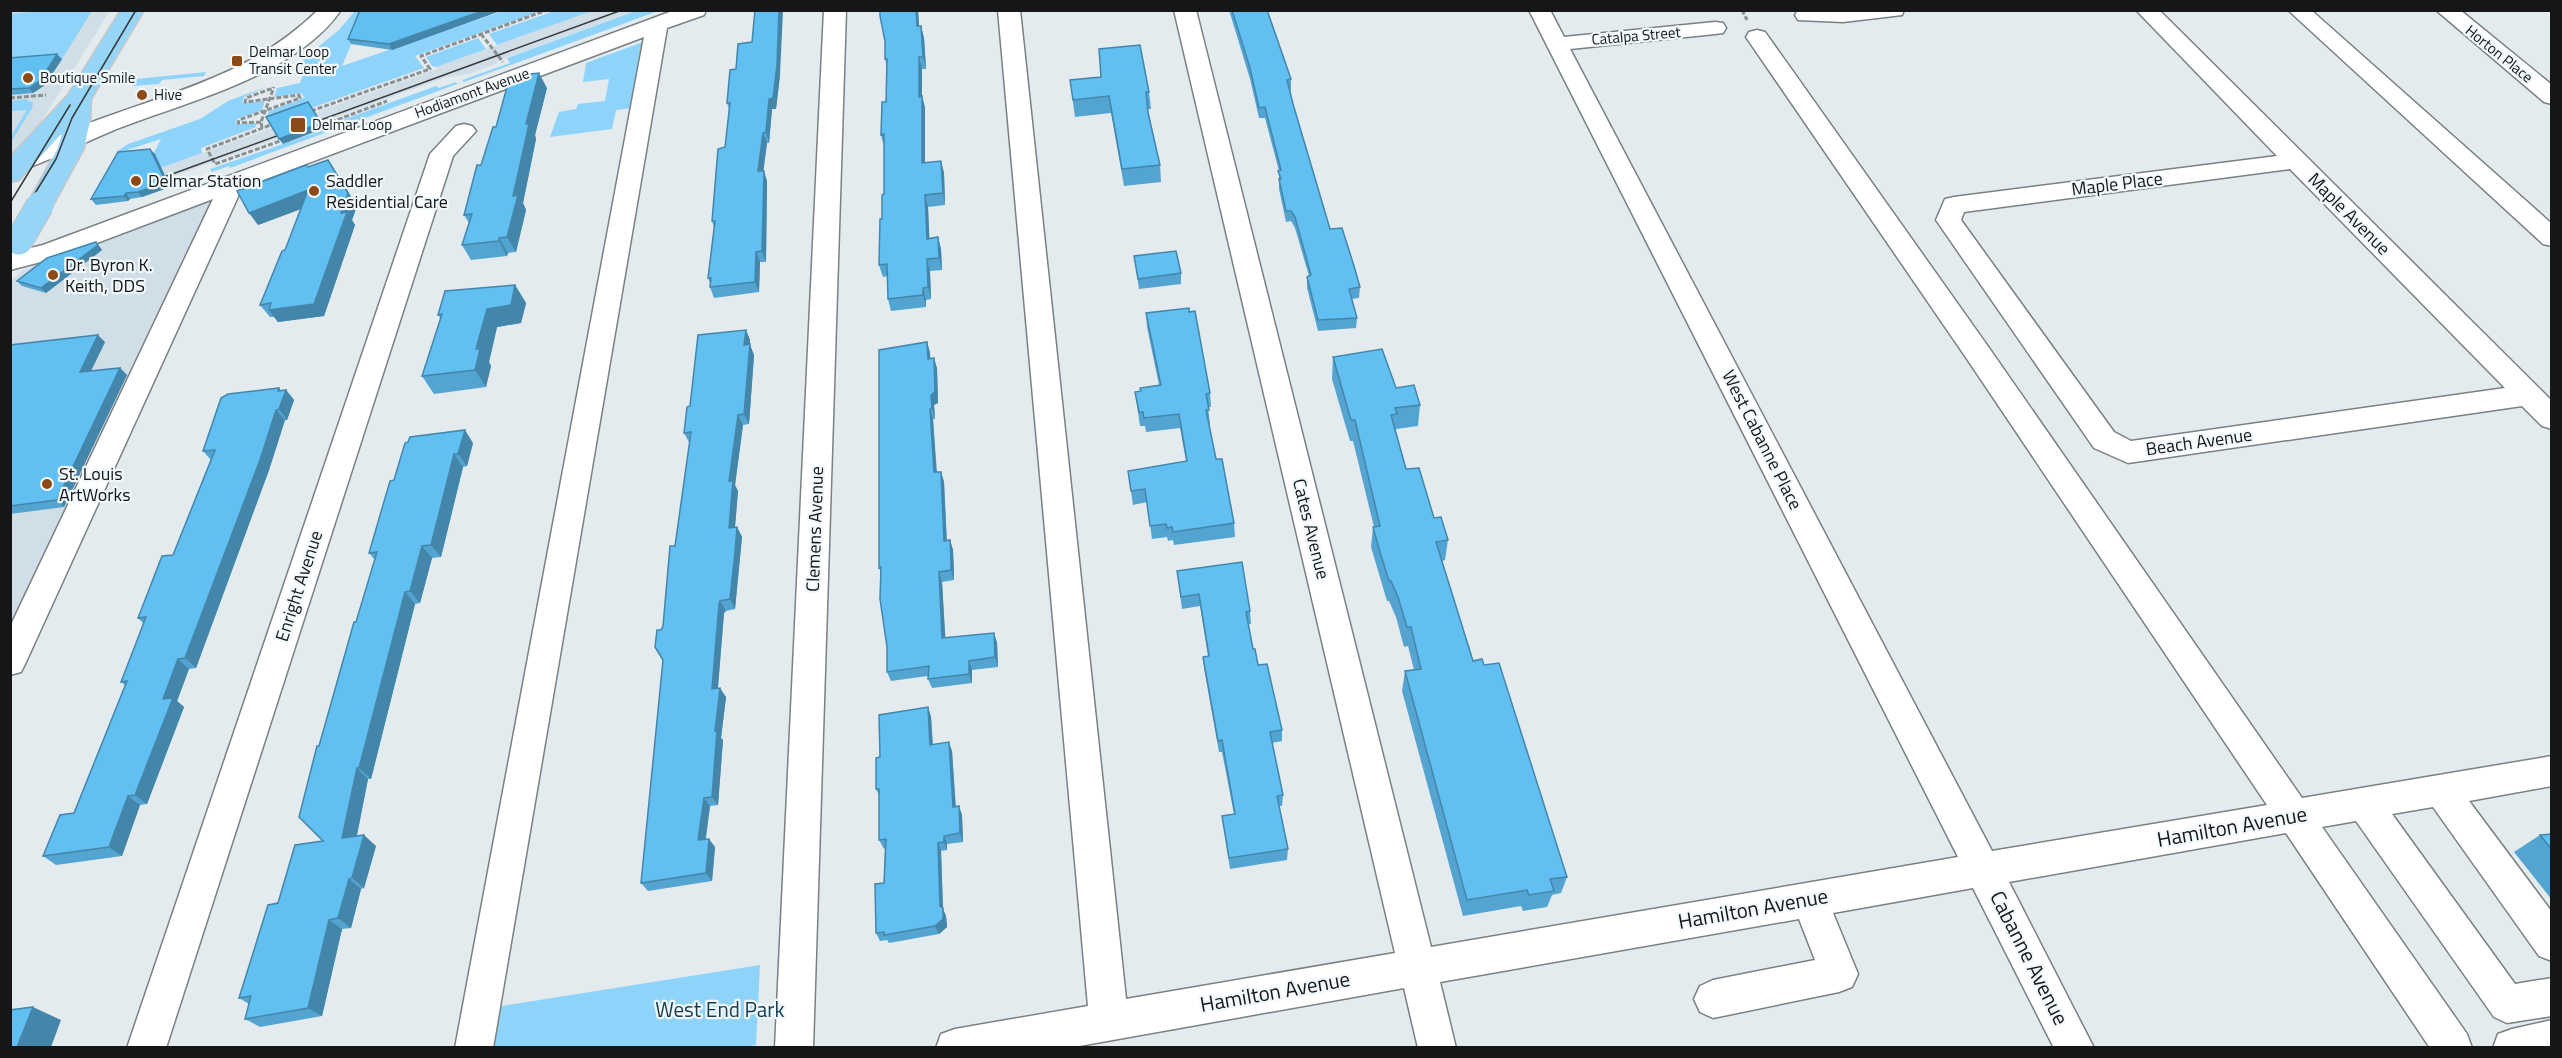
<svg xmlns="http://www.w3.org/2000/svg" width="2562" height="1058" font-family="'Titillium Web',sans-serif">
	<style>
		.built { fill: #d0dee7 }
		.green { fill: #8ed3fa }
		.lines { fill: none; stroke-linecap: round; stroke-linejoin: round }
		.minor-casing { stroke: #7a8083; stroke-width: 3 }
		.major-casing { stroke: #c7c7c7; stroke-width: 3 }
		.path { stroke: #8b9093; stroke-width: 3; stroke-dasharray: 5 2; stroke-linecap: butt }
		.minor { fill: #fff; fill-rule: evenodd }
		.major { fill: #97d5f6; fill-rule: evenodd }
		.tram { stroke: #383b3d; stroke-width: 1.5 }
		.major-bridge-casing { stroke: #c7c7c7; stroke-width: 29; stroke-linecap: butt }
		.major-bridge { stroke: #97d5f6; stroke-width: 27 }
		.wall { fill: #53a4d0 }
		.shaded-wall { fill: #4486a9 }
		.building { fill: #61bff2; stroke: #4486a9; stroke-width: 1.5 }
		.poi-dot { fill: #8c4b16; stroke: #f1f8fc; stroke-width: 2 }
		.labels { text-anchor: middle; stroke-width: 4.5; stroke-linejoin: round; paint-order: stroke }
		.far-street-label { font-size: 15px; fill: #141617; stroke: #f1f8fc }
		.far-poi-label { font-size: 15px; fill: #141617; stroke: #f1f8fc; text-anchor: start }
		.poi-label { font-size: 18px; fill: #141617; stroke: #f1f8fc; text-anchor: start }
		.street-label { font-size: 18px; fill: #141617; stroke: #f1f8fc }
		.near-street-label { font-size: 21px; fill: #141617; stroke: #f1f8fc }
		.near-park-label { font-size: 21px; fill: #123b50; stroke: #f1f8fc }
	</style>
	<rect width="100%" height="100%" fill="#e4ebef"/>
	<path class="built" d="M11,11h99l-88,141 -11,9z
		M592,11h44l-139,50 1,2 -29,11 -25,4 -278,101 -6,-11 277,-99 -1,-2z
		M218,197l-207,451v-368l12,-10z"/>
	<path class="green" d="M51,10l41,1 -30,48 -51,5v-50z
		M355,11h10l-23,55 161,-55h38l-126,45 9,12 -144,51 -14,-2 3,-6 35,-13 -2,-5 -28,4 3,-9 23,-5 5,-13 -2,-11 36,-29z
		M554,11h38l-95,34 -8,-11z
		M636,11h22l-194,71 -2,-2 48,-17 -3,-5z
		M478,38l8,11 -50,18 -4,-1 -6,-9z
		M643,42l-10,66 -17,2 -4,19 -62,8 9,-25 17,-3 2,-5 27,-3 4,-22 -26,3 3,-19z
		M206,72l-2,4 -42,4 -3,4 -27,2 4,-7z
		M456,82l1,2 -227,84 -1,-2 -17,6 -2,-3 128,-44 -1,-3 99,-36 3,2z
		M268,86l-24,11 -2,6 23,-2 -3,9 -25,9 -2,5 22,-1 -1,4 -55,21 1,5 -42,15 -13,-2 14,-27 -34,11 -11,2 12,-8 72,-25 28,-18z
		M25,99l8,4 -1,5 -21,34v-6l16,-26 -16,1v-10z
		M760,965l-4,80 -17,3h-257l7,-40z"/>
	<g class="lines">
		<g class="minor-casing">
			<path id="minor" d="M318,10h23c-46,67 -157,92 -229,121 -33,13 -66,33 -102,42v-16c31,-13 62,-28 93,-39 80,-29 153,-47 215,-108z
				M675,10h31l-2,5 -37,13 -174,1020h-38l189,-1011 -402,151 -216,474 -5,10 -11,3v-48l203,-428 -153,58 -50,13v-17l33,-8z
				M824,10h22l-33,1038h-38z
				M998,10h22l106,989 269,-46 -221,-943h22l235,937 527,-90 -429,-847h21l14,27 151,-15 8,1 3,5 -3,5 -8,1 -145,15 422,802 275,-46 -300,-446 -221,-322 3,-5 8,-2 8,2 222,313 315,453 250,-42v30l-83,15 83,111v49l-13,-5 -106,-149 -41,7 123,170 37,-6v38l-45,7 -13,-6 -138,-196 -34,6 145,207 5,14h-42l-144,-215 -277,49 85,166h-40l-81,-160 -140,25 25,61 -6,13 -13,5 -126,26 -13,-6 -6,-13 6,-13 13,-6 102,-20 -16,-41 -359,63 16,66h-38l-14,-60 -336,60h-132l5,-14 14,-5 133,-23z
				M1798,10h106l-2,5 -8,1 -51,6 -45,-2 -3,-5z
				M2136,10h23l393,391v28l-10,-3 -20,-20 -394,57 -34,-15 -158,-228 9,-21 9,-2 323,-41zM2290,169l215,219 -374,53 -17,-9 -153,-212 3,-8z
				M2288,10h23l241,214v22l-9,-2z
				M2436,10h24l92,75v19l-8,-2z
				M464,124l8,2 4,5 -23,25 -287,892h-39l303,-894 26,-28z
				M2552,1020v28h-59l5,-14 14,-5z"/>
		</g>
		<g class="major-casing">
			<path id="major" d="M121,10h23l-53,89 -1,22 -6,27 -31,57 -3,6 -10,3 -10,-3 -3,-6 31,-57 4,-15 -43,47 -9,2v-25l58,-62z"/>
		</g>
		<path class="path" d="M1742,10l5,10
			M481,34l22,28
			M10,98l36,-3
			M311,111l119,-42 -9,-13 126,-46
			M261,122l-23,1 1,-3 61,-22 -1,-3 -54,7 1,-4 27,-10
			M276,123l-69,26 8,15 68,-24
			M318,127l69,-26
			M262,128l-1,-6 13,-35"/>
		<use href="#minor" class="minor"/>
		<use href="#major" class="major"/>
		<path class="tram" d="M164,177l458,-167
			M10,203l60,-98
			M10,234l46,-75 16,-41 64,-108"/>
		<g class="major-bridge-casing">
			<path id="major-bridge" d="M19,241l21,-36"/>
		</g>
		<use href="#major-bridge" class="major-bridge"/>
	</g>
	<path class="wall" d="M32,10h19l-18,2z
		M503,10l-111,40 -41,-6 -3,-5z
		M918,10l1,16h2l3,12 2,31h-4v27l3,12v55l16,-2 3,12 1,32 -17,2 1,31 9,-1 3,12 1,21 -12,1 1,28 -5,1v7l-35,4 -3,-12 -1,-23 -4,1 -4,-12 5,-71v-47l-3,-12 5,-33 1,-34 -2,-9v-18z
		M1229,10h38l24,69v11h-1l3,14 37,125 30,58 -1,11 -8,1 6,19 -1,10 -38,3 -11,-43v-11l2,-1 -14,-48 -4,-7 -5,1 -7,-33v-18l-14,-53h-6l-9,-39z
		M752,42l28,33 -4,34h-4l-3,34h-2l-4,28 4,10 -1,81h-6l-1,30 -45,6 -4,-11v-4l-2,-5 6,-51 -2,-6 13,-74 4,-38 -2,-6 9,-34z
		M10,58l52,1 -17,26 -12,8 -23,2z
		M1070,80l79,12 2,17h-3l12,56 1,17 -37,4 -13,-73 -36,4z
		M547,88l-12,47 1,4 -13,64 3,7 -10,42 -8,1 -1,3 -36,4 -9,-15 7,-22 -5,-8 32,-88z
		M155,154l15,33 -28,10 -12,2 -2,2 -32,4 -5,-6z
		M328,160l29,46 -5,14 3,5 -31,91 -46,6 -4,-5h-4l-10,-12 25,-55 16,-41 -43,16 50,-58z
		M96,242l6,8 -56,43 -24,-7 -5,-5z
		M1134,256l47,17v11l-42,5z
		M515,285l11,18 -5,20 -24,4 -8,35 2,4 -5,21 -52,7 -12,-18 19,-57 -3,-4z
		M1146,313l64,80 1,14h-3l2,17h-1l7,35 18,64 1,14 -61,8 -1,-5 -5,1 -1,-4 -15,2 -5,-37 -14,3 -5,-34 58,-10 -6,-33 -34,4 -1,-6h-5l-5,-34 6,-1 18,-6 -12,-58z
		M746,330l4,10v5l4,10 -5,69 -6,1 -8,60 3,6 -3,36h2l5,10 -7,72 -9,2 -2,2 -6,75 8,9 -5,41 2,2 -5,65 -8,1 -4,33 9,8 -3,34 -64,10 -7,-8 22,-223 -2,-30 2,-4 27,-182 -6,-11 6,-27z
		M105,342l-14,29 29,-3 7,7 -63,132 -54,7v-169z
		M927,342l3,11v6l7,9 1,35 -4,2 1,14h-2l4,53h4l3,10 3,59 3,-1 3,10 1,21v9l-12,2 3,56 49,-5 3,10 1,24 -26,3v13l-40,5 -4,-9v-3l-37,5 -4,-9v-25l-6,-74 -2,-5z
		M1333,357l63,31 24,17 -2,21 -22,3v4l10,36 28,49 14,22 -3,20 -3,1 31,100 94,216 -6,16 -9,2 -5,12 -24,4 -2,-5 -58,10 -61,-225 3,-20 9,-1 -6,-24 -4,1 -8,-30 -7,-16h-2l-16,-54 2,-20h1l-21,-86h-3l-18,-62z
		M281,390h5l8,10 -7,20h-2l-16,50 -73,198 -7,1 -12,32 7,6 -37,97 -7,1 -18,51 -66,9 -13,-9 31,-43 51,-128 -4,-3 23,-58 -6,-6 35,-63 38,-95 -8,-9z
		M473,443l-6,23 -4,1 -22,90 -9,1 -12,45 -5,1 -44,175h-3l-11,57 19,10 -12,42 -3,1 -10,39 -9,1 -20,87 -62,11 -15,-8 4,-15 -10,-6 39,-95 45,-62 -4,-95 56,-186 -6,-7 25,-73z
		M1177,571l73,40 1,13h-3l5,25 29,81v11l-10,2 11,52 -1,11h-3l9,43 -1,11 -57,9 -8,-53 12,-2 -12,-62h-3l-15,-84 -1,-11 5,-1 -8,-50 -18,3z
		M928,707l3,10 2,28 19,6 4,56 3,-1 3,9 1,27 -16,2v6l-6,1 2,58 3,7 1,11 -8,7 -50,9 -2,-3 -7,1 -4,-8 8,-50 1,-35 -1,1 -5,-9v-45l-3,-6 4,-32z
		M2552,834v66l-38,-48 26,-17z"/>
	<path class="shaded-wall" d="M485,10h18l-111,40 -3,-6z
		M779,10h4l-3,65 -4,34h-4l-3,34 -3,-11 3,-33z
		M916,10h2l2,28 -3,-12z
		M1095,10h14l-14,2z
		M921,26l3,12 2,31 -3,-12z
		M57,54l5,5 -17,26 -12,8 -4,-5z
		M919,57l3,12v40l-3,-12z
		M539,73l8,15 -12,47 1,4 -13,64 3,7 -10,42 -9,-15 6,-41 13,-72z
		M922,96l3,12v67l-3,-12z
		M308,102l17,26 -42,16 -4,-5z
		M763,133l4,10 -5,39 -4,-11z
		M150,149l5,5 15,33 -28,10 -4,-5z
		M328,160l29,46 -5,14 3,5 -31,91 -46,6 -9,-12 72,-97z
		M941,161l3,12 1,32 -2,-12z
		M764,171l3,10 -1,81 -4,-11z
		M308,190l9,13 -59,22 -9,-12z
		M126,193l4,6 -2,2 -4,-5z
		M925,195l3,12 2,44 -3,-12z
		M938,237l3,12 1,21 -3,-12z
		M499,238l9,15 -1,3 -8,-15z
		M96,242l6,8 -56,43 -5,-5z
		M756,252l4,10 -1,30 -4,-10z
		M927,259l3,12 1,28 -3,-12z
		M515,285l11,18 -5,20 -24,4 -8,35 2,4 -5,21 -11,-17 1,-21 11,-40z
		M923,288l3,12v7l-3,-12z
		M746,330l4,10v5l4,10 -5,69 -5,-10v-69z
		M98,335l7,7 -18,37 -7,-7z
		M927,342l3,11 1,16 -3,-10z
		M934,358l3,10 1,35 -4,2 1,14 -3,-11 -1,-13z
		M120,368l7,7 -63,132 -7,-7z
		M279,388l5,7 2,-5 8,10 -7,20 -8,-11 -1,-18z
		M930,409l3,10 4,63 -3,-10z
		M276,410l9,10 -16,50 -73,198 -11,-10z
		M738,415l5,10 -8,60 3,6 -4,47 -5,-10v-47z
		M465,430l8,13 -6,23 -9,-12z
		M454,454l9,13 -22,90 -10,-12z
		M941,472l3,10 3,69 -3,-10z
		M737,527l5,10 -7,72 -5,-10z
		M950,540l3,10 1,30 -3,-10z
		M422,546l10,12 -12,45 -10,-12z
		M939,572l3,10 4,66 -4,-10z
		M405,592l10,12 -44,175 -12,-11z
		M720,601l6,10 -2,2 -7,85 -5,-9 7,-85z
		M994,633l3,10 1,24 -3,-10z
		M178,659l11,10 -12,32 7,6 -37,97 -12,-9 28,-96z
		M969,661l3,9v13l-3,-9z
		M720,688l6,9 -5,41 2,2 -5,65 -6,-8 3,-66z
		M928,707l3,10 2,37 -3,-9z
		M949,742l3,9 4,65 -3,-9z
		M357,768l11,11 -14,70 -12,-11z
		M128,796l12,9 -18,51 -13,-9z
		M704,798l6,8 -6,42 -6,-8z
		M959,806l3,9 1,27 -3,-9z
		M364,835l12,11 -12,42 -12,-10z
		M944,836l3,8v6l-3,-8z
		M709,839l6,8 -3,34 -6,-8z
		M938,843l3,8 2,58 3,7 1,11 -8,7 -4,-8 5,-20z
		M349,879l12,10 -10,39 -13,-10z
		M329,920l13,9 -20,87 -14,-8z
		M33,1007l28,13 -10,27h-34z"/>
	<path class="building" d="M360,10h125l-96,34 -41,-5z
		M755,10h24l-2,55 -4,33 -4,1 -3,33 -3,1 -5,38h6l-2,80 -6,1 -1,30 -45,5 1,-9h-3l7,-57h-3l6,-72 7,-2 5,-44h-3l3,-33 6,-1 2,-25 14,-2z
		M880,10h36l1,16h4l2,31h-4v40l3,-1v67l19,-2 2,32 -18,2 2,44 11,-2 1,21 -12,1 1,28 -5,1v7l-35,4 -1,-35 -8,1 1,-46h2v-24l2,-1v-60l-3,1 1,-33h4l1,-43h-2v-18l-5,-25z
		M1232,10h35l24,69 -4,1 6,24 37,125 12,-1 12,38 6,21 -11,2 8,29 -39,2 -11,-43 4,-2 -16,-58 -4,-6h-5l-7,-32h2l-3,-8 3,-1 -16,-63 -6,1 -9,-40z
		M1140,45l9,47h-3l2,21 12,52 -38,4 -13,-73 -36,4 -3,-20 31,-3 -2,-28z
		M57,54l-16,26 -12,8 -19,1v-31z
		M539,73l-13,51h3l-16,72 5,-1 -11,42 -8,1v3l-37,4 10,-31 -8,1 13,-50h4l12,-38h3l14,-51z
		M308,102l13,21 -42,16 -13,-22z
		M150,149l16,33 -28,10 -12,1 -2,3 -33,3 27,-47z
		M328,160l20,33 -7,20 6,-1 -33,92 -45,6 2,-7 -11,2 22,-54 3,-1 23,-60 -59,23 -12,-22 69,-26 2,2z
		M96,242l2,3 -57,43 -24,-7 30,-23z
		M1176,251l5,22 -43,6 -4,-23z
		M515,285l-4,20 -24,4 -11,40h4l-5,21 -53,6 20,-62 -4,1 7,-24z
		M1189,308v4l6,-1 15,82 -4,1 3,16h-3l10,49h6l12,64 -61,9 -1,-5 -5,1 -1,-4 -16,2 -5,-37 -14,2 -3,-20 59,-10 -8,-47 -35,4 -1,-6h-4l-4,-20 6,-1 -1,-3 21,-3 -15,-72z
		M746,330l-2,15 6,-1 -6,70 -6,1 -9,66h4l-4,47 8,-1 -2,25 -5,47 -10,2 -1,3 -7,85 8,-1 -5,43h2l-5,66 -8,1 -6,42 11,-1 -3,34 -65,10 22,-223 -8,-13 2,-17h4l2,-4 7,-80h5l16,-114 -7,1 3,-26 3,-1 8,-71z
		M98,335l-18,37 40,-4 -63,132 -47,6v-161z
		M927,342l1,17 6,-1 1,34 -4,3 1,13 -2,1 4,63h7l3,69 6,-1 1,21v9l-12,2 3,66 52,-5 1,24 -26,4v13l-41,5 1,-13 -42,6v-25l-7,-48 1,-32 -2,1v-218z
		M1382,349l14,39 18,-3 6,20 -25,3 2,6 -6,1 15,54 13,-1 15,50 7,-1 7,23 -12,2 37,119 9,-2 2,6 15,-2 68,214 -17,2 4,12 -25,4 -2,-5 -60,10 -62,-229 16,-2 -10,-42h-4l-9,-30 -7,-16h-2l-9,-29 -7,-25 7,-1 -25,-106h-4l-18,-63z
		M279,388l-1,3 8,-1 -7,19 -3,1 -16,50 -75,198 -7,1 -15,40 10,-1 -38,97 -7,1 -19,51 -66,9 17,-41 14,-2 53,-132 -6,1 25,-65 -8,1 24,-62 11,-1 42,-105 -12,1 18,-53 7,-4z
		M465,430l-7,24h-4l-23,91 -9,1 -12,45 -5,1 -46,176h-2l-15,70 22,-3 -12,43 -3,1 -11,39 -9,2 -21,88 -63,11 6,-23 -12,2 29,-93 10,-2 17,-58 28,-4 -24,-24 18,-71h2l35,-124h2l21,-70 -8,1 21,-72 4,-1 11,-37 3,-1 2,-5z
		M1242,562l8,49 -4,1 7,37h2l3,16 9,-1 15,66 -12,2 13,63 -6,1 11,53 -59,9 -7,-42 13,-2 -13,-74 -4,1 -15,-84 6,-1 -10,-62 -18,3 -4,-26z
		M928,707l2,38 19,-3 4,65 6,-1 1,27 -16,3v6l-6,1 2,63 3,2v11l-8,7 -51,9v-3l-8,1 -1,-49 9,-1 2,-44 -7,1v-51h-3v-31l4,-1 -1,-42z
		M2552,834v16l-12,-15z
		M33,1007l-16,40h-7v-37z"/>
	<g class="poi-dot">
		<rect x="231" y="55" width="12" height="12" rx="3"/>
		<circle cx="28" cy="78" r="6"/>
		<circle cx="142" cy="95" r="6"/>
		<rect x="290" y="117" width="16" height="16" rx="3"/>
		<circle cx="136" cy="181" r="6"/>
		<circle cx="314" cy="191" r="6"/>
		<circle cx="53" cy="275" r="6"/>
		<circle cx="47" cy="484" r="6"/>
	</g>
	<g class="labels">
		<g class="far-street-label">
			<text transform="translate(1636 36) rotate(-5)" y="5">Catalpa Street</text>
			<text transform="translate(2499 54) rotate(39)" y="5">Horton Place</text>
			<text transform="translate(472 93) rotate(-20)" y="5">Hodiamont Avenue</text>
		</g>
		<g class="far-poi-label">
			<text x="249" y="57">Delmar Loop<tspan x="249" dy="17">Transit Center</tspan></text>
			<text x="40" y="83">Boutique Smile</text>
			<text x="154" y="100">Hive</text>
			<text x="312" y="130">Delmar Loop</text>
		</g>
		<g class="poi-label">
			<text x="148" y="187">Delmar Station</text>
			<text x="326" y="187">Saddler<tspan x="326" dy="21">Residential Care</tspan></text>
			<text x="65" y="271">Dr. Byron K.<tspan x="65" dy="21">Keith, DDS</tspan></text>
			<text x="59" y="480">St. Louis<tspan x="59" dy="21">ArtWorks</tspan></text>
		</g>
		<g class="street-label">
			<text transform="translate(2117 184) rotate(-7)" y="6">Maple Place</text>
			<text transform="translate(2349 214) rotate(45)" y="6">Maple Avenue</text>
			<text transform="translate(1762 440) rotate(63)" y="6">West Cabanne Place</text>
			<text transform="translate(2199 442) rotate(-8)" y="6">Beach Avenue</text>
			<text transform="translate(815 529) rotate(-88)" y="6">Clemens Avenue</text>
			<text transform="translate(1311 529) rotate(76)" y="6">Cates Avenue</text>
			<text transform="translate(299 586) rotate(-72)" y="6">Enright Avenue</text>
		</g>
		<g class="near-street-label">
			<text transform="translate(2232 827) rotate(-10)" y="7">Hamilton Avenue</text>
			<text transform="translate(1753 909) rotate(-10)" y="7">Hamilton Avenue</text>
			<text transform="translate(2029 958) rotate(63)" y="7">Cabanne Avenue</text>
			<text transform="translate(1275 992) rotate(-10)" y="7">Hamilton Avenue</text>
		</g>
		<g class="near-park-label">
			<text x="720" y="1017">West End Park</text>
		</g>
	</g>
	<rect width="2562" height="1058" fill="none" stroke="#141617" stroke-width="24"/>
</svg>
